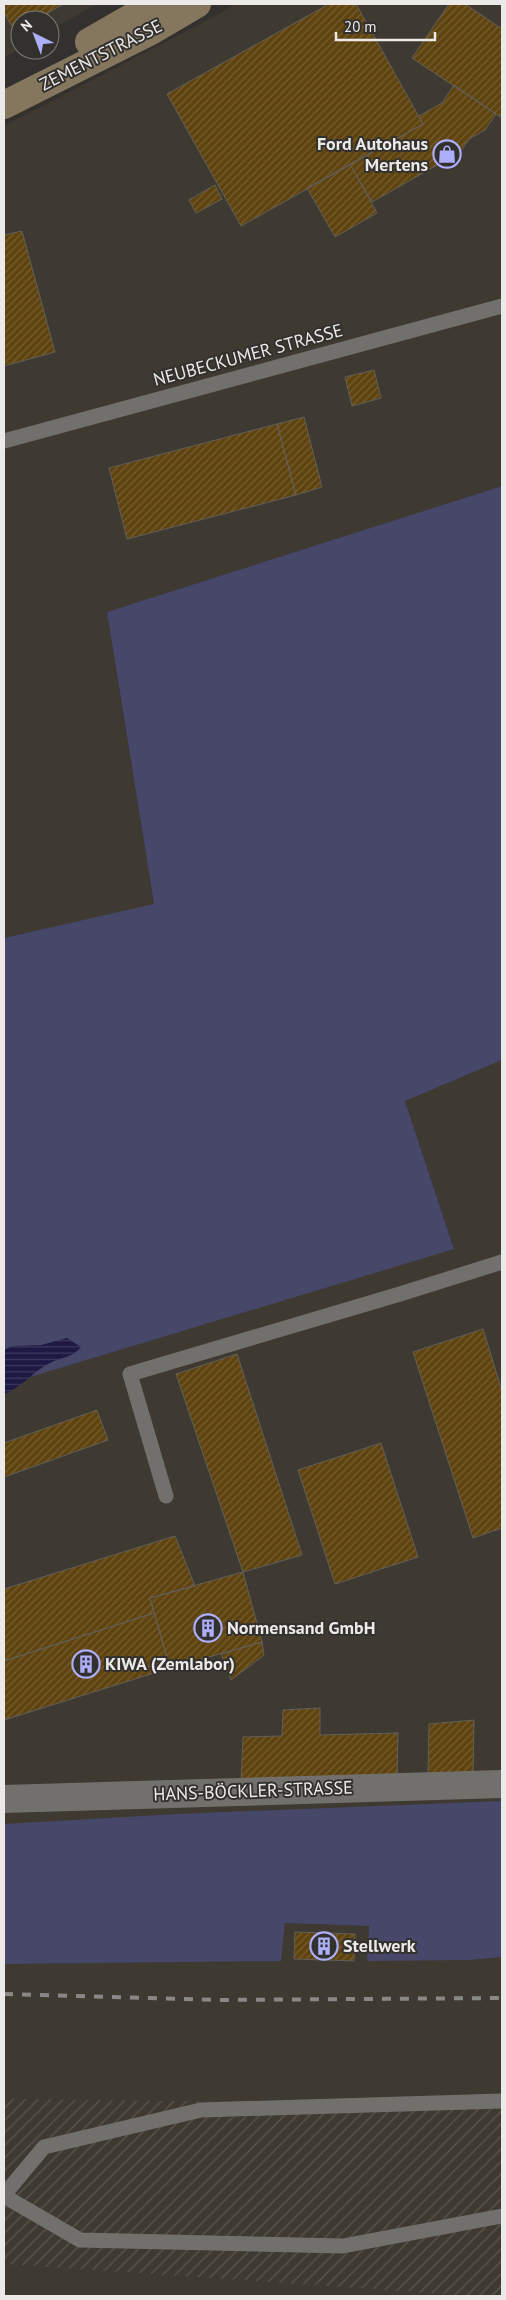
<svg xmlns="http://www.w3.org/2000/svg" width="506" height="2300" font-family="'PT Sans',sans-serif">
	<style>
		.built { fill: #3f3a31 }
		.industrial { fill: url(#industrial-furrows) }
		.green { fill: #464769 }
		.water { fill: url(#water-rules) }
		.building { fill: url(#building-hatch); stroke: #615f5b }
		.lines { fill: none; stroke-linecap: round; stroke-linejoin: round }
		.lane { stroke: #72706d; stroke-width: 15 }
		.street { stroke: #72706d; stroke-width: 28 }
		.secondary { stroke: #85775e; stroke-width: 28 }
		.rail { stroke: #8a8886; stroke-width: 4; stroke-dasharray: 9 9; stroke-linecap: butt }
		.labels { text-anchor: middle; stroke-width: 4; stroke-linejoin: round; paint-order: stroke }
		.street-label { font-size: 18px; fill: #ebeae8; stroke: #33312e }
		.poi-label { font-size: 18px; font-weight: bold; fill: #ebeae8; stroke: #33312e; text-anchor: start }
	</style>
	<defs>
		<pattern id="industrial-furrows" width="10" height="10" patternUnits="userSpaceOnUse" patternTransform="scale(1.25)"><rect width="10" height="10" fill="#3f3a31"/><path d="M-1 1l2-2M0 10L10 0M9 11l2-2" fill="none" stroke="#5b574f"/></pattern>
		<pattern id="water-rules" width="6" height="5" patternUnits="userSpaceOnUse" patternTransform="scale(1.25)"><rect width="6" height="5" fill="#1d1943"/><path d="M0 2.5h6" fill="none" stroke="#3e3b5e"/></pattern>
		<pattern id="building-hatch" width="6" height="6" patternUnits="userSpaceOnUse" patternTransform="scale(1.25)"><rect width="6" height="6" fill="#5e430f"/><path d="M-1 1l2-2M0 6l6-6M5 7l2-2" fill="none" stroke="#755e32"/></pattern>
	</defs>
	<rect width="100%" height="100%" fill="#33312e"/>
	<path class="built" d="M4,4h92l-46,27v-11h-30v28l-16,10z
		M235,4h267v482l-395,126 47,293 -150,33v-812l217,-113z
		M502,1060v750l-498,18v-443l450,-137 -49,-147z
		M285,1923l84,3 -2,34h104l31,-3v339h-498v-332l276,-3z"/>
	<path class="industrial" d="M4,2099l498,6v191h-55l-1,-2 -442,-30z"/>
	<path class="green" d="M502,486v574l-97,41 49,148 -450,136v-447l150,-34 -47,-292z
		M502,1801v156l-31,3 -104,1 2,-35 -84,-3 -4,38 -277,3v-140l173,-10z"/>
	<path class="water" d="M67,1338l14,9c-8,11 -20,10 -31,16 -17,8 -27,24 -46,31v-44l8,-4 29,-1z"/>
	<path class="building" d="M4,4h59l-26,16h-17v10l-4,3 -12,-20z
		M329,4h27l67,120 -182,102 -74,-132z
		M449,4h16l37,25v89l-90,-60z
		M454,85l42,29 -11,16 -16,9 -9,13 -88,50 -22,-38 73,-40 -4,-8 23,-13z
		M350,164l27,49 -42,24 -28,-49z
		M215,185l7,14 -26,14 -7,-13z
		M22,231l33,121 -51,14v-131z
		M374,370l7,28 -29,8 -7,-29z
		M304,417l18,70 -26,8 -19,-71z
		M277,424l19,71 -169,44 -18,-71z
		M483,1329l19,62v137l-29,10 -60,-186z
		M237,1354l65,201 -59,17 -67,-198z
		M97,1410l11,30 -104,37v-34z
		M381,1443l37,114 -83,27 -37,-114z
		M175,1536l20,50 -45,12 4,15 -150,48v-72z
		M243,1572l19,70 -92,26 -20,-70z
		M154,1613l16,55 -166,52v-59z
		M262,1642l2,13 -33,25 -10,-26z
		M320,1708v27l78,-2 -1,45 -156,5 2,-46 39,-1 1,-26z
		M474,1720l-1,53 -45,3 1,-52z
		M295,1932l60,2 -1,27 -60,-2z"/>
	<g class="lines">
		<path class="lane" d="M4,441l498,-135
			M166,1496l-36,-122 270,-80 102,-32
			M4,2195l40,-48 157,-37 301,-9
			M4,2196l76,44 263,6 159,-30"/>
		<path class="street" d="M4,1799l498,-15"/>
		<path class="secondary" d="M89,42l66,-38
			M4,105l147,-74 46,-27"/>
		<path class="rail" d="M4,1994l214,6 284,-2"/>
	</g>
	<defs>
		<g id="shop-ring" transform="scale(1.4375)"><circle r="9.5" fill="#33312e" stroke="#adaffb" stroke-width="1.5"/><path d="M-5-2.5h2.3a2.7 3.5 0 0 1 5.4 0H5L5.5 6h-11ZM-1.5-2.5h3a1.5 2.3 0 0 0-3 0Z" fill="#adaffb"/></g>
		<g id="building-ring" transform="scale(1.4375)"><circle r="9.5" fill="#33312e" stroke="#adaffb" stroke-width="1.5"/><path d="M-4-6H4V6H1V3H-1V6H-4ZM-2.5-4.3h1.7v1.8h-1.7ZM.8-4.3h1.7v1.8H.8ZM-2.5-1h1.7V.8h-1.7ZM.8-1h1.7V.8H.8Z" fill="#adaffb"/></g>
	</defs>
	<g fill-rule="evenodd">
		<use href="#shop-ring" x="447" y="154"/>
		<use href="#building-ring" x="208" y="1628"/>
		<use href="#building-ring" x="86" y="1664"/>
		<use href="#building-ring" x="324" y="1946"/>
	</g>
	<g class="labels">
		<g class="street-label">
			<text transform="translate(101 55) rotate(-27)" y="6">ZEMENTSTRASSE</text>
			<text transform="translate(248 355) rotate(-15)" y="6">NEUBECKUMER STRASSE</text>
			<text transform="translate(253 1791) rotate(-2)" y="6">HANS-BÖCKLER-STRASSE</text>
		</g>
		<g class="poi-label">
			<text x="428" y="150" text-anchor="end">Ford Autohaus<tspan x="428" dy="21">Mertens</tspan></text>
			<text x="227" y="1634">Normensand GmbH</text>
			<text x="105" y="1670">KIWA (Zemlabor)</text>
			<text x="343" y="1952">Stellwerk</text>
		</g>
	</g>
	<rect width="506" height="2300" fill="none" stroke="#ebeae8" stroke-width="10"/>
	<g transform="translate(35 35) rotate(318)"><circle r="24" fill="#33312e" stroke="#7d7b78"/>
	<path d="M0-4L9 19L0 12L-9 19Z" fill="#adaffb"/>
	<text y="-8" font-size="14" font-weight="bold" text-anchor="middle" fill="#ebeae8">N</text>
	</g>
	<path d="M336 32v8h99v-8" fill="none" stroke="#ebeae8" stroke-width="2.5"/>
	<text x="344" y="32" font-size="15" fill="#ebeae8" stroke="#33312e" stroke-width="4" paint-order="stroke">20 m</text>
</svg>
